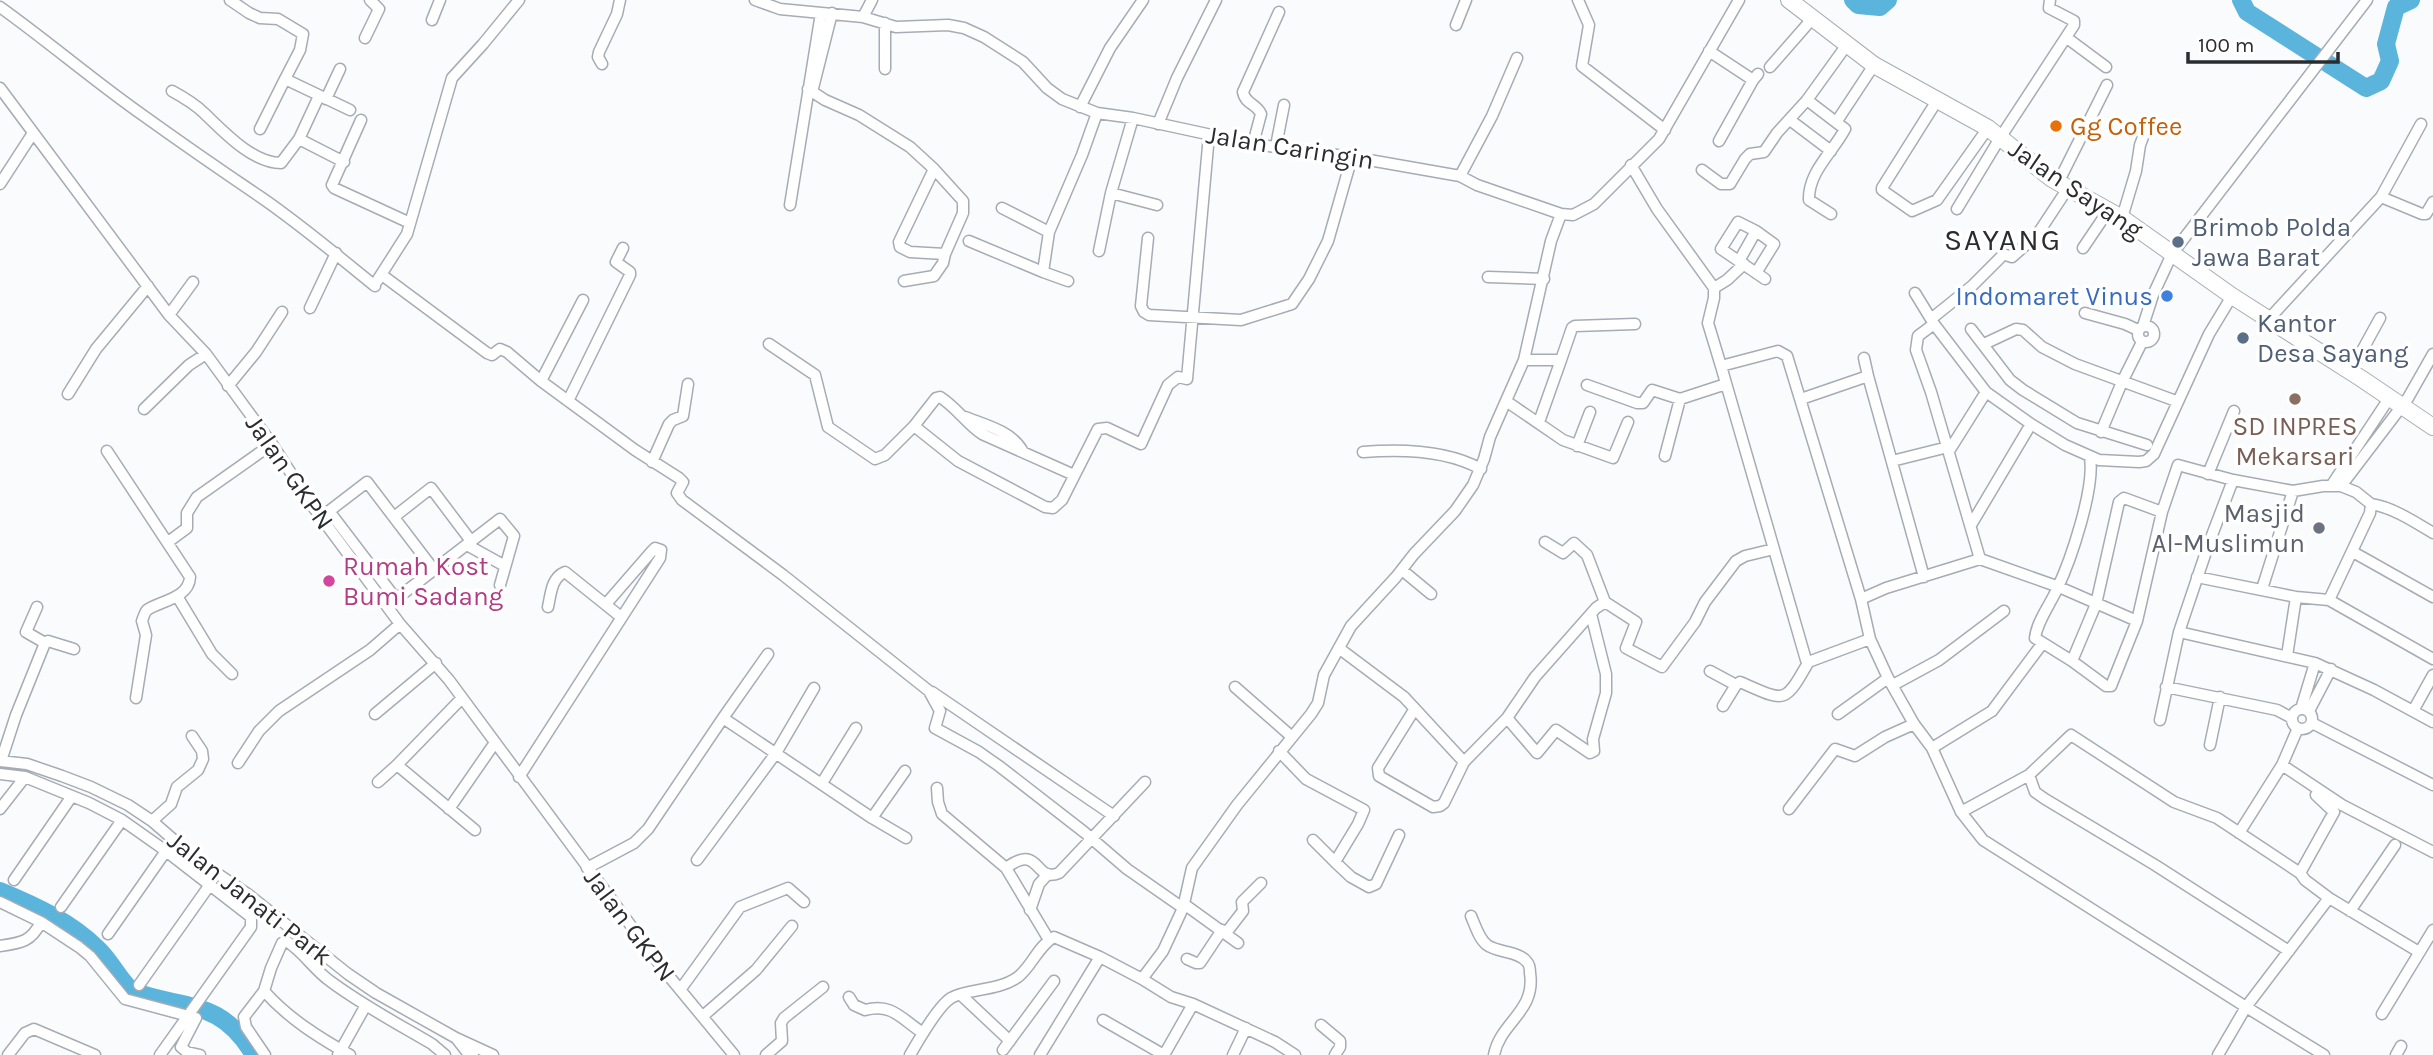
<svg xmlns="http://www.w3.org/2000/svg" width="2433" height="1055" font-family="Karla,sans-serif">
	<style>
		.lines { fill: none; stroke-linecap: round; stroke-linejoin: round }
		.river { stroke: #5ab4dc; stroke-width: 18 }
		.minor-casing { stroke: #a6acb5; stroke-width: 13 }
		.secondary-casing { stroke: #a6acb5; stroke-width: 18 }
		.minor { stroke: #fff; stroke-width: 10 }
		.secondary { stroke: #fff; stroke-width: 16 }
		.food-dot { fill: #e8710a; stroke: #fff; stroke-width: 2.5 }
		.service-dot { fill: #5c6f8a; stroke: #fff; stroke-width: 2.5 }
		.shop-dot { fill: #3f7fe0; stroke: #fff; stroke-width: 2.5 }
		.education-dot { fill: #8d6e63; stroke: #fff; stroke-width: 2.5 }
		.worship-dot { fill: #6b7280; stroke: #fff; stroke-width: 2.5 }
		.hotel-dot { fill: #d1479c; stroke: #fff; stroke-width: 2.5 }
		.labels { text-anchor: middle; stroke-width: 7; stroke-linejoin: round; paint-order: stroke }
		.food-label { font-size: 26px; fill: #c56008; stroke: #fff; text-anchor: start }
		.street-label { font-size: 26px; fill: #2a2c30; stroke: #fff }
		.service-label { font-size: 26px; fill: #4e5e75; stroke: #fff; text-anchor: start }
		.shop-label { font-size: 26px; fill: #366cbe; stroke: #fff; text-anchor: end }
		.education-label { font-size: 26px; fill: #785e54; stroke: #fff }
		.worship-label { font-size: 26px; fill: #5b616d; stroke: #fff; text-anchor: end }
		.hotel-label { font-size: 26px; fill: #b23c85; stroke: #fff; text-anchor: start }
		.quarter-label { font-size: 30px; letter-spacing: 2px; fill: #2a2c30; stroke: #fff }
	</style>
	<rect width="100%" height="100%" fill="#fafbfd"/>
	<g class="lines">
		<path class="river" d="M1853,0l5,5 22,2 8,-7
			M2241,0l6,12 119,76 15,-7 9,-20 -4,-17 10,-37 15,-7
			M0,891c34,14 71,31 98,58 13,12 20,29 34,42 52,19 89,7 122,64"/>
		<g class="minor-casing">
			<path id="minor" d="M230,0l19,13 11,5 18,1 25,15 -3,16 -15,29 65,31
				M755,0l25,9 83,8 33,10 52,-2 16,3 20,9 39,25 24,26 15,11 35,14 36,5 120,26 99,13 108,19 17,9 84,29 12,1 21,-11 65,-65 80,-139
				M1578,0l11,25 -7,41 83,64
				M0,7c49,35 94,74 144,109 39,28 78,55 118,82 39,27 76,58 113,88
				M863,17l9,-17
				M432,20l8,-20
				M885,23v46
				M1456,25l10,-25
				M365,38l14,-29 -9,-9
				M2067,38l39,29
				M1709,51l44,29 5,-6
				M602,64l-4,-7 1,-5 18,-38 3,-14
				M1770,67l42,-48
				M0,88l169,227 37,39 66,90 39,60 89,120 49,56 214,289 71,86
				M808,89l17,11 34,15 51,32 24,22
				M172,91c11,6 23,13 32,22 19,18 48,50 77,50l18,-24 20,-43
				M812,92l20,-79
				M326,99l14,-30
				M1938,99l-56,89v2l30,21 25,-11 51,-72
				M1807,100l38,29c-12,23 -37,43 -36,71l22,14
				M1080,107l30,-59 33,-48
				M1133,118l-22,75 46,12
				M361,120l-29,65 2,3 76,35
				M1790,120l41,31
				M1837,121l37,-56
				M1158,124l19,-46 39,-78
				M260,129l25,-50
				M299,139l45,23
				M1719,141l34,-61
				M1253,144l8,-30c-4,-10 -16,-10 -18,-22l36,-80
				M1276,146l8,-41
				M1631,165l26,44 57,79v10l-6,25 13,43
				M934,169l29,32v12l-18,41 -35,-2 -10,-5 -1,-5z
				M1702,170l19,14h9l15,-25 5,-5 14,-2 13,-19 30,-33 39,-54
				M1460,176l32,-60 25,-58
				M2058,183l49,-98
				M0,184l33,-51
				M2381,197l40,-73
				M790,205l31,-192
				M1002,208l47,24
				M1957,209l43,-71 74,-113v-4l-25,-13 1,-8
				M2122,218l14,-47 4,-26 6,-16
				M1148,238l-7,68 3,6 5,3 92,5 51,-16 17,-25 19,-38 24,-84
				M969,241l74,31 6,-40 33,-77 15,-42
				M2083,248l25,-37
				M1099,251l12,-58
				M1739,261l17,-30
				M1043,272l25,9
				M1756,273l18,-29 -18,-13 -18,-9 -17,27 44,30
				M382,275l105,78 5,2 8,-6 7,3 34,29 94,69 44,28 4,4 -6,11 5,7 101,75 146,116 11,20 -5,17 44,24 20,14 85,66 43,37 56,39
				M1488,277l56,2
				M377,281l30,-47 45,-156 31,-34 36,-44
				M904,281l30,-5 9,-13 2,-9
				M1714,288l13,-8 17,-16
				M1915,293l19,31 52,68 45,32 34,21 34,15 40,2 7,-1 8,-7 55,-120 23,-38
				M310,308l26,-55
				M2085,313l40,11 13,6
				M169,315l24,-33
				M1931,319l41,-33 30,-30 4,-1 6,2 25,-22 31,-47
				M2268,320l113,-123 41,17h4l7,-12
				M1934,324l-16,12 -2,14 15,42 49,167 79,28 78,34
				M2138 334a8 8 0 1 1 16 0a8 8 0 1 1-16 0Z
				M2143,326l10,-31 19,-41 195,-254
				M1971,329l39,51 13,10 54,33 70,22
				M769,344l46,31 13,52 47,32 10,-4 29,-29 44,35 87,46 8,1 9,-8 36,-71 9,-1 34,16 27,-59 10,-8 9,2 22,-244
				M1984,344l32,-15 7,1 19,17 33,17 101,37
				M1864,358l4,18
				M1524,360h37l11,-32 3,-2 60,-2
				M2351,371l29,-53
				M541,381l42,-81
				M1587,385l50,18h6l9,-13 28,9 46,-15
				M228,386l28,-34 26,-40
				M68,394l28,-45 52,-63
				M1801,399l67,-23 56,201
				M568,401l62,-126v-3l-14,-10 7,-14
				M1506,401l57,39 50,18 15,-36
				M144,409l45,-44 17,-11
				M965,417c20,8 46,14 57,33
				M1539,422l22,-62
				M914,426l22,-28 4,-1c16,10 26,26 42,37l92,41
				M2101,432l21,-50 20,-40
				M1577,446l13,-34
				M107,451l83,126c-1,22 -31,24 -43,33 -2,2 -4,8 -5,11l4,14 -10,63
				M1949,451l37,-59
				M1363,452c37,-3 84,-2 118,17
				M1665,456l15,-57
				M2090,458c5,30 -19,102 -33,131 -7,16 -20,32 -22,49l37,23 34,25h5l26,-65 25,-109 16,-47 55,15 60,11 30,-5h18l15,6 15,12 -1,9 -41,87
				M1892,461l56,-14
				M652,462l17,-38 4,-4 10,-4 5,-32
				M2208,474l26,-63
				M2331,486l59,-89
				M2341,486l67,-88 25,-44
				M2371,504c21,3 44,18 62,29
				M329,511l67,88 104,-80 14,17 -14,49
				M324,515l43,-33 67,88
				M394,517l37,-29 40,53
				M1971,525l60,-101
				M168,542l19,-14v-15l10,-16 75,-53
				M1545,542l18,11 11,-10 13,12 18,47 31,20 -10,26 36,19 33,-45 10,-20 31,-41 9,-5 29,-7
				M467,545l38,21
				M2353,552l80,45
				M1402,570l29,24
				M2197,577l99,20 33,3 104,59
				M2262,589l31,-98
				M177,596l35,58 20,20
				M1861,599l9,40 -59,22 -5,-1 -85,-294 57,-15 9,5 74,243 25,-11 94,-29
				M548,607c3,-13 3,-29 17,-35l56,45
				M2179,632l136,31 59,27 59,32
				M1870,639l18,39 26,46 18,24 29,64 22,28 263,167 83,-109 90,54
				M45,643l3,-2 26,8
				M1340,649l64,48 60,65
				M2287,656l9,-59
				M2072,661l24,-57 23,-102 5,-4 38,14
				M1710,671l26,14 -13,21
				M1736,685l4,-3c46,20 44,23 69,-21
				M1893,685l46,-25 65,-49
				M1235,687l57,50
				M2166,687l111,23 15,8
				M932,692l182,124
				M2292 719a10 10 0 1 1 20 0a10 10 0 1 1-20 0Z
				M2301,709l14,-46
				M1414,710l-36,58 1,8 54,31 7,-1 4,-3 20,-41 43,-44 28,-41 61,-69 9,-6
				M2309,711l22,-42
				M2413,711l20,-36
				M375,714l61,-51
				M1838,714l50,-36
				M723,718l149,100 33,-47
				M1507,718l30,35 19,-23 34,23 4,-2 -1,-12 13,-46v-19l-15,-60
				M2160,720l19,-88 30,-89 24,-63
				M2312,723l121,62
				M2298,728l-16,37 60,40 91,47
				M2210,745l10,-48
				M1932,748l60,-37 50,-67
				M1279,751l27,28 58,31 -6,14 -23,38 16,15 18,10 7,-3 23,-49
				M0,761l27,3 35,12 29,11 37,18 24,16 45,39 52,35 99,79 28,19 80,45 37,17
				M1,761l15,-46 29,-72 -19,-11 11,-25
				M238,763l21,-32 20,-20 91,-61 30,-26
				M397,765l78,65
				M0,774l25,3 64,26 33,17 44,31 85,66v10l-91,128
				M2029,775l6,17 10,7 110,66 134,86
				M519,777l141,-219 1,-8 -6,-2 -3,3 -46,53
				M378,782l19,-17 65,-67
				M822,783l34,-55
				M937,788l1,14 4,12 64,54 43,72
				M0,809l25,-32
				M449,809l45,-65
				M1789,809l46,-60 20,7 30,-19 29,-13
				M1961,812l68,-37 42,-40 103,67 43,16 83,55 5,7 24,18
				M872,818l34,20
				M152,821l19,-17 6,-17 21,-17 5,-11 -1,-8 -10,-15
				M2239,833l43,-68
				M1313,840l22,22
				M697,860l79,-107 38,-65
				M587,868l47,-25 14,-14 75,-111 45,-64
				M1006,868c35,-26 28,16 53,5l86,-91
				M2300,873l34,-61 -18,-17
				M14,880l58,-84
				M0,902l41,20 38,25 11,9 35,43 71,19 -15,29 6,5 13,3
				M1184,904l54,39
				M61,907l61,-87
				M1030,910l9,-26 9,-10
				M2350,911l45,-66
				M1471,916c4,9 8,23 16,29 11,8 32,6 40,17 3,3 3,7 3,11 6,39 -30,49 -36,82
				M1226,933l17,-22 -1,-9 19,-19
				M108,934l58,-83
				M0,946c21,-3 31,-4 41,-24
				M1187,959l9,4h4l22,-33
				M1142,979l29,18 22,7 82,38 20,13
				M139,985l70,-99
				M680,990l60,-83 48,-19 16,14
				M264,991c24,27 54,46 86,64
				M961,995l49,46
				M849,997l5,8 11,5c28,-7 36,9 58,23
				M2382,1014l51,-84
				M703,1016l53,-46 36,-44
				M1103,1020l61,35
				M1321,1025l19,16v6l-5,8
				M456,1038l11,14 6,3
				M1003,1050l51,-69
				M8,1055l17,-22 9,-4 61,26
				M265,1055l-19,-28 -2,-10 20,-26 7,-23 11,-25 4,-2c17,10 28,29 44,40 32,24 68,43 102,63l13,11
				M338,1055l28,-50
				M766,1055l16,-14 -1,-18 3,-5 39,-31
				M910,1055c8,-14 28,-49 41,-57 16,-10 46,-6 67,-21 14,-11 20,-31 36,-40l46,20 42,22 21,-28 14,-30 6,-13 9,-40 45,-63 74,-91 7,-11 6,-28 27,-49 45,-49 18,-23 41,-43 18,-26 11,-26 6,-22 34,-77 27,-119 10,-27
				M1040,1055l60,-98
				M1164,1055l29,-51
				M1233,1055l13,-27
				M2218,1055l28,-48 78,48
				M2396,1055l5,-9"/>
		</g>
		<g class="secondary-casing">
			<path id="secondary" d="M1789,0l85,65 114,63 64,51 70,39 110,78 130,83 71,48"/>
		</g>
		<use href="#minor" class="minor"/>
		<use href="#secondary" class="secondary"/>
	</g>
	<circle class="food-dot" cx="2056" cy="126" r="7"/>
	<g class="service-dot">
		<circle cx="2178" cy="242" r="7"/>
		<circle cx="2243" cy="338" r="7"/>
	</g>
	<circle class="shop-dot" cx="2167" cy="296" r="7"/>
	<circle class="education-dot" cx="2295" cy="399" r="7"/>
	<circle class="worship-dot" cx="2319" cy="528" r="7"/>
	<circle class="hotel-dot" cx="329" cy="581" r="7"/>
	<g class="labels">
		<g class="food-label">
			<text x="2070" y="135">Gg Coffee</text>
		</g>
		<g class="street-label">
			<text transform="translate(1290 147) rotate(9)" y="9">Jalan Caringin</text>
			<text transform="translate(2076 189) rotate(34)" y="9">Jalan Sayang</text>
			<text transform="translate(290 472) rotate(55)" y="9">Jalan GKPN</text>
			<text transform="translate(250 898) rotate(38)" y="9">Jalan Janati Park</text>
			<text transform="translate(630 925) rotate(53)" y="9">Jalan GKPN</text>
		</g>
		<g class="service-label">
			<text x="2192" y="236">Brimob Polda<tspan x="2192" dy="30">Jawa Barat</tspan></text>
			<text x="2257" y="332">Kantor<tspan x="2257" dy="30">Desa Sayang</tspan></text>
		</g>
		<g class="shop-label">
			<text x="2153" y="305">Indomaret Vinus</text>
		</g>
		<g class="education-label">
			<text x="2295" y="435">SD INPRES<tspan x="2295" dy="30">Mekarsari</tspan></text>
		</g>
		<g class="worship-label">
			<text x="2305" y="522">Masjid<tspan x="2305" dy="30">Al-Muslimun</tspan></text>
		</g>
		<g class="hotel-label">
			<text x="343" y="575">Rumah Kost<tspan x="343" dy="30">Bumi Sadang</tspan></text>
		</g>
		<g class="quarter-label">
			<text x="2003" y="250">SAYANG</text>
		</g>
	</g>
	<path d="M2188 52v10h150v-10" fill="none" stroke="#2a2c30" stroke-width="3.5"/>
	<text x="2198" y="52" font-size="21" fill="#2a2c30" stroke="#ffffff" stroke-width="5" paint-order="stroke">100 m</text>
</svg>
